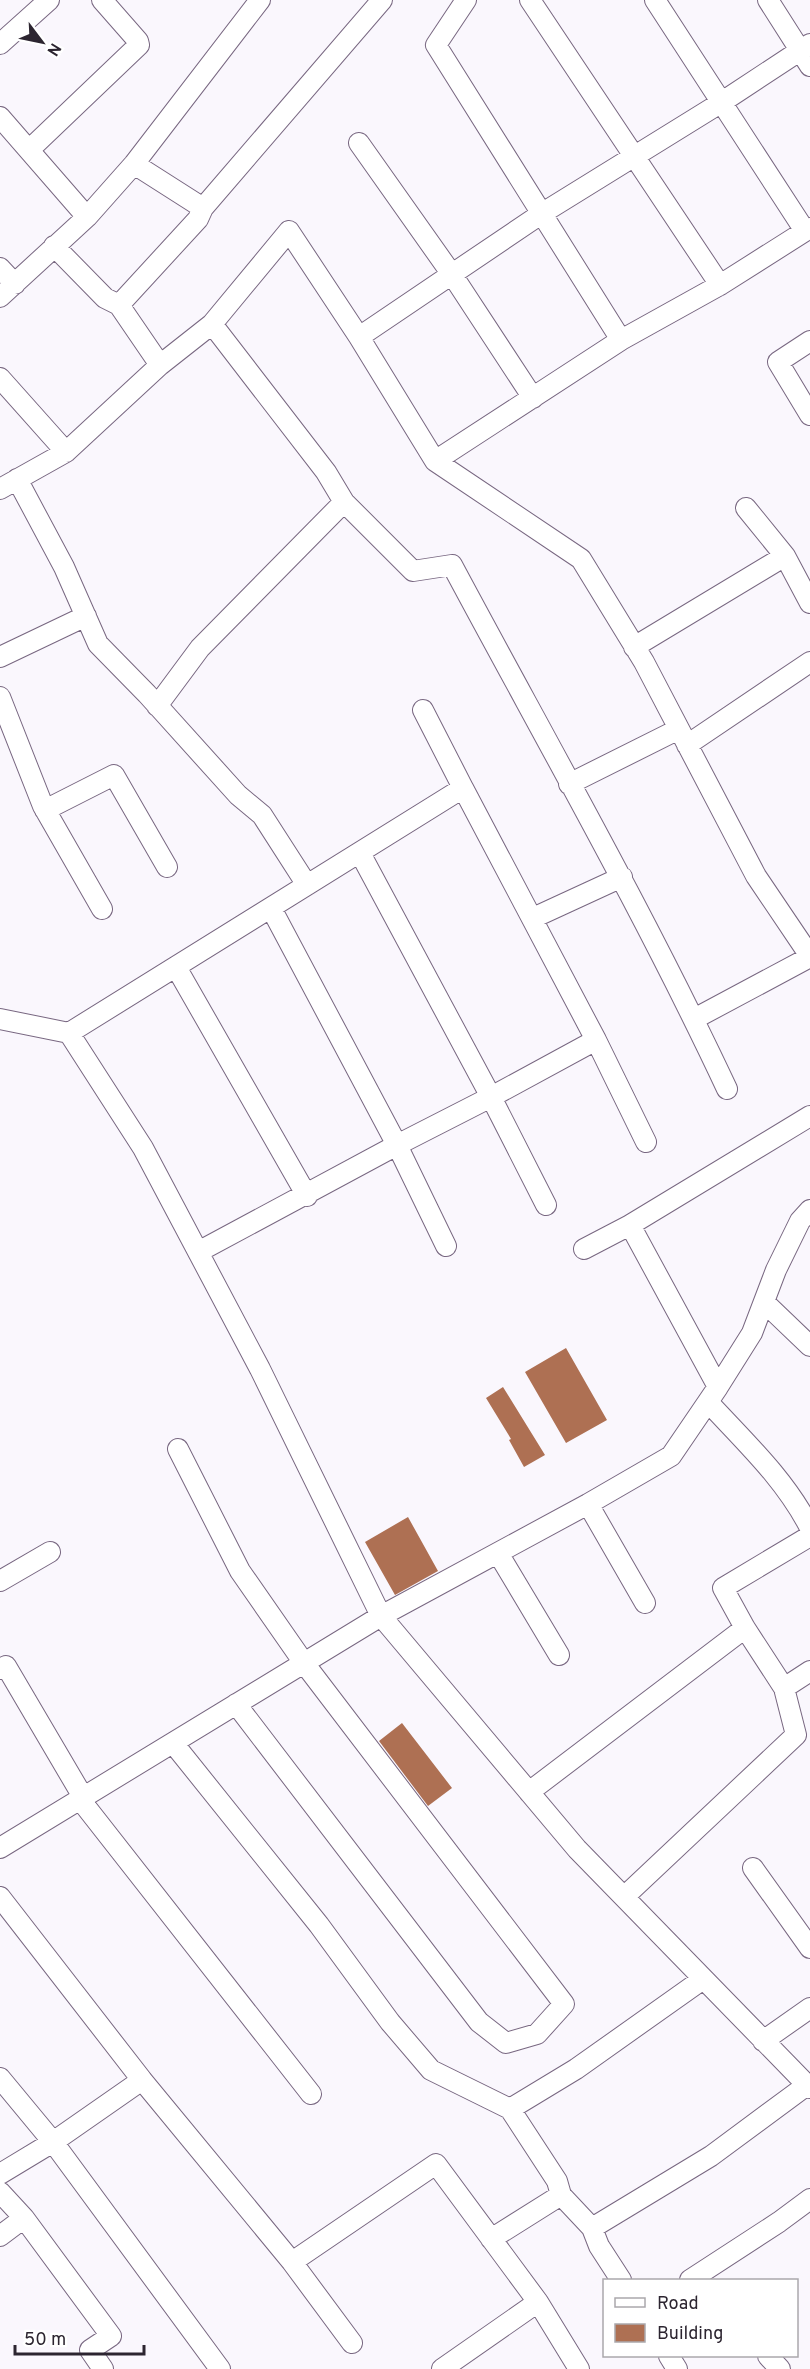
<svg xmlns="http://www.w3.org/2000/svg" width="810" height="2369" font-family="Overpass,sans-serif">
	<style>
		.building { fill: #ae7053 }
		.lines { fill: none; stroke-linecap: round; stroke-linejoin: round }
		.minor-casing { stroke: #786781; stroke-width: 22 }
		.minor { stroke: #fff; stroke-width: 20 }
	</style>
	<rect width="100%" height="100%" fill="#faf7fd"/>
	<path class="building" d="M566,1348l41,72 -41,23 -41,-71z
		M503,1387l42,68 -21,12 -15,-27 2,-1 -25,-41z
		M408,1517l30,54 -43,24 -30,-53z
		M402,1723l50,65 -24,18 -49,-65z"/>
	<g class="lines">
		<g class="minor-casing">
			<path id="minor" d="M466,0l-30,45 185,295
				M530,0l190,285
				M655,0l150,231
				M768,0l42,66
				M0,44l49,-44
				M0,117l87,100
				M359,143l94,133 80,122
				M29,150l110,-105 -1,-4 -36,-41
				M134,164l69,44
				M54,246l51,52 14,7 41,60
				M0,268l15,16
				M0,297l87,-80 47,-53 126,-164
				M119,305l79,-86 5,-11 179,-208
				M212,324l114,148 18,30 69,69 39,-6c93,174 191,345 275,524
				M359,337l182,-123 181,-112 88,-58
				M810,341l-32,21 32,53
				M0,378l66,74
				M435,461l186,-121 99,-55 90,-57
				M17,479l47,88 34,77 49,50 91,101 24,20 45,70
				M0,489l66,-37 94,-87 52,-41 77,-93 70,106 76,124 146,98 63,103 112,214 54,80
				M746,508l39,48
				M634,647l151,-91 25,47
				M0,657l86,-41
				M0,697l43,109 59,103
				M157,706l43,-58 144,-146
				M423,710l40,78
				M687,745l123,-83
				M569,784l110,-55
				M45,810l69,-35 53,92
				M271,908l126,237 94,-48 -131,-244
				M533,918l89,-41
				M176,967l131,229
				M0,1019l69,14
				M694,1019l116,-62
				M596,1040l50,102
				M546,1205l-55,-108 105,-57 -133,-252 -394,245 74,115 117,221 121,247 196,233 233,239
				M584,1249l46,-24
				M198,1252l199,-107 49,101
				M764,1302l46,44
				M718,1387l-88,-162 180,-109
				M708,1402c37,40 77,77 102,126
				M178,1449l62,122 64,92 260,341 -27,30 -31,9 -27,-21 -243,-318
				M588,1504l57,99
				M810,1536l-87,52 22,40 39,60 26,-17
				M498,1553l61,102
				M0,1581l50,-29
				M0,1669l6,-3 77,131 3,10 225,287
				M173,1743l146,182 71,97 41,48 79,39 47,72 4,14 31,33 7,18 22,34
				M529,1792l216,-164
				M0,1848l381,-232 207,-112 83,-48 47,-69 34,-54 24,-63 24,-49 10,-11
				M753,1868l57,80
				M0,1897l142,183 150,182 144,-98 102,138 -96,67
				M624,1897l172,-162 -12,-47
				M763,2041l47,-33
				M0,2078l53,64 -53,32
				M142,2080l-89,62 167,227
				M510,2109l66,-40 127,-90
				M0,2192l24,26 -24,18
				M24,2218l87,118 -21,14 13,19
				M592,2228l119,-72 96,-71
				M491,2239l70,-44
				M292,2262l60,81
				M690,2280l89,-58 31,-23
				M538,2302l41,67
				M669,2356l8,13
				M768,2356l12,13"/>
		</g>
		<use href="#minor" class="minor"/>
	</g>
	<rect x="603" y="2279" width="195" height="78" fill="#ffffff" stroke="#aba8ac" stroke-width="1.5"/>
	<rect x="615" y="2298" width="30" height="9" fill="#ffffff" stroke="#aba8ac" stroke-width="1.5"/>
	<text x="657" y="2309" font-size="18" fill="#2c2530">Road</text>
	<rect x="615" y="2324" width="30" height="18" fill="#ae7053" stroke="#aba8ac" stroke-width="1.5"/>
	<text x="657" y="2339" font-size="18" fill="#2c2530">Building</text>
	<g transform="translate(42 42) rotate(122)" stroke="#ffffff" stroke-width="4.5" paint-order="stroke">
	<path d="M0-4.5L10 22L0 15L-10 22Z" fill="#2c2530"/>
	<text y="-9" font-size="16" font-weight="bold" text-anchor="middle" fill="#2c2530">N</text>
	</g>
	<path d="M15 2345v9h129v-9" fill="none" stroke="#2c2530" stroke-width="3"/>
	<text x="24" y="2345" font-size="18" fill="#2c2530" stroke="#ffffff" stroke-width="4.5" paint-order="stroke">50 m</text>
</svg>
